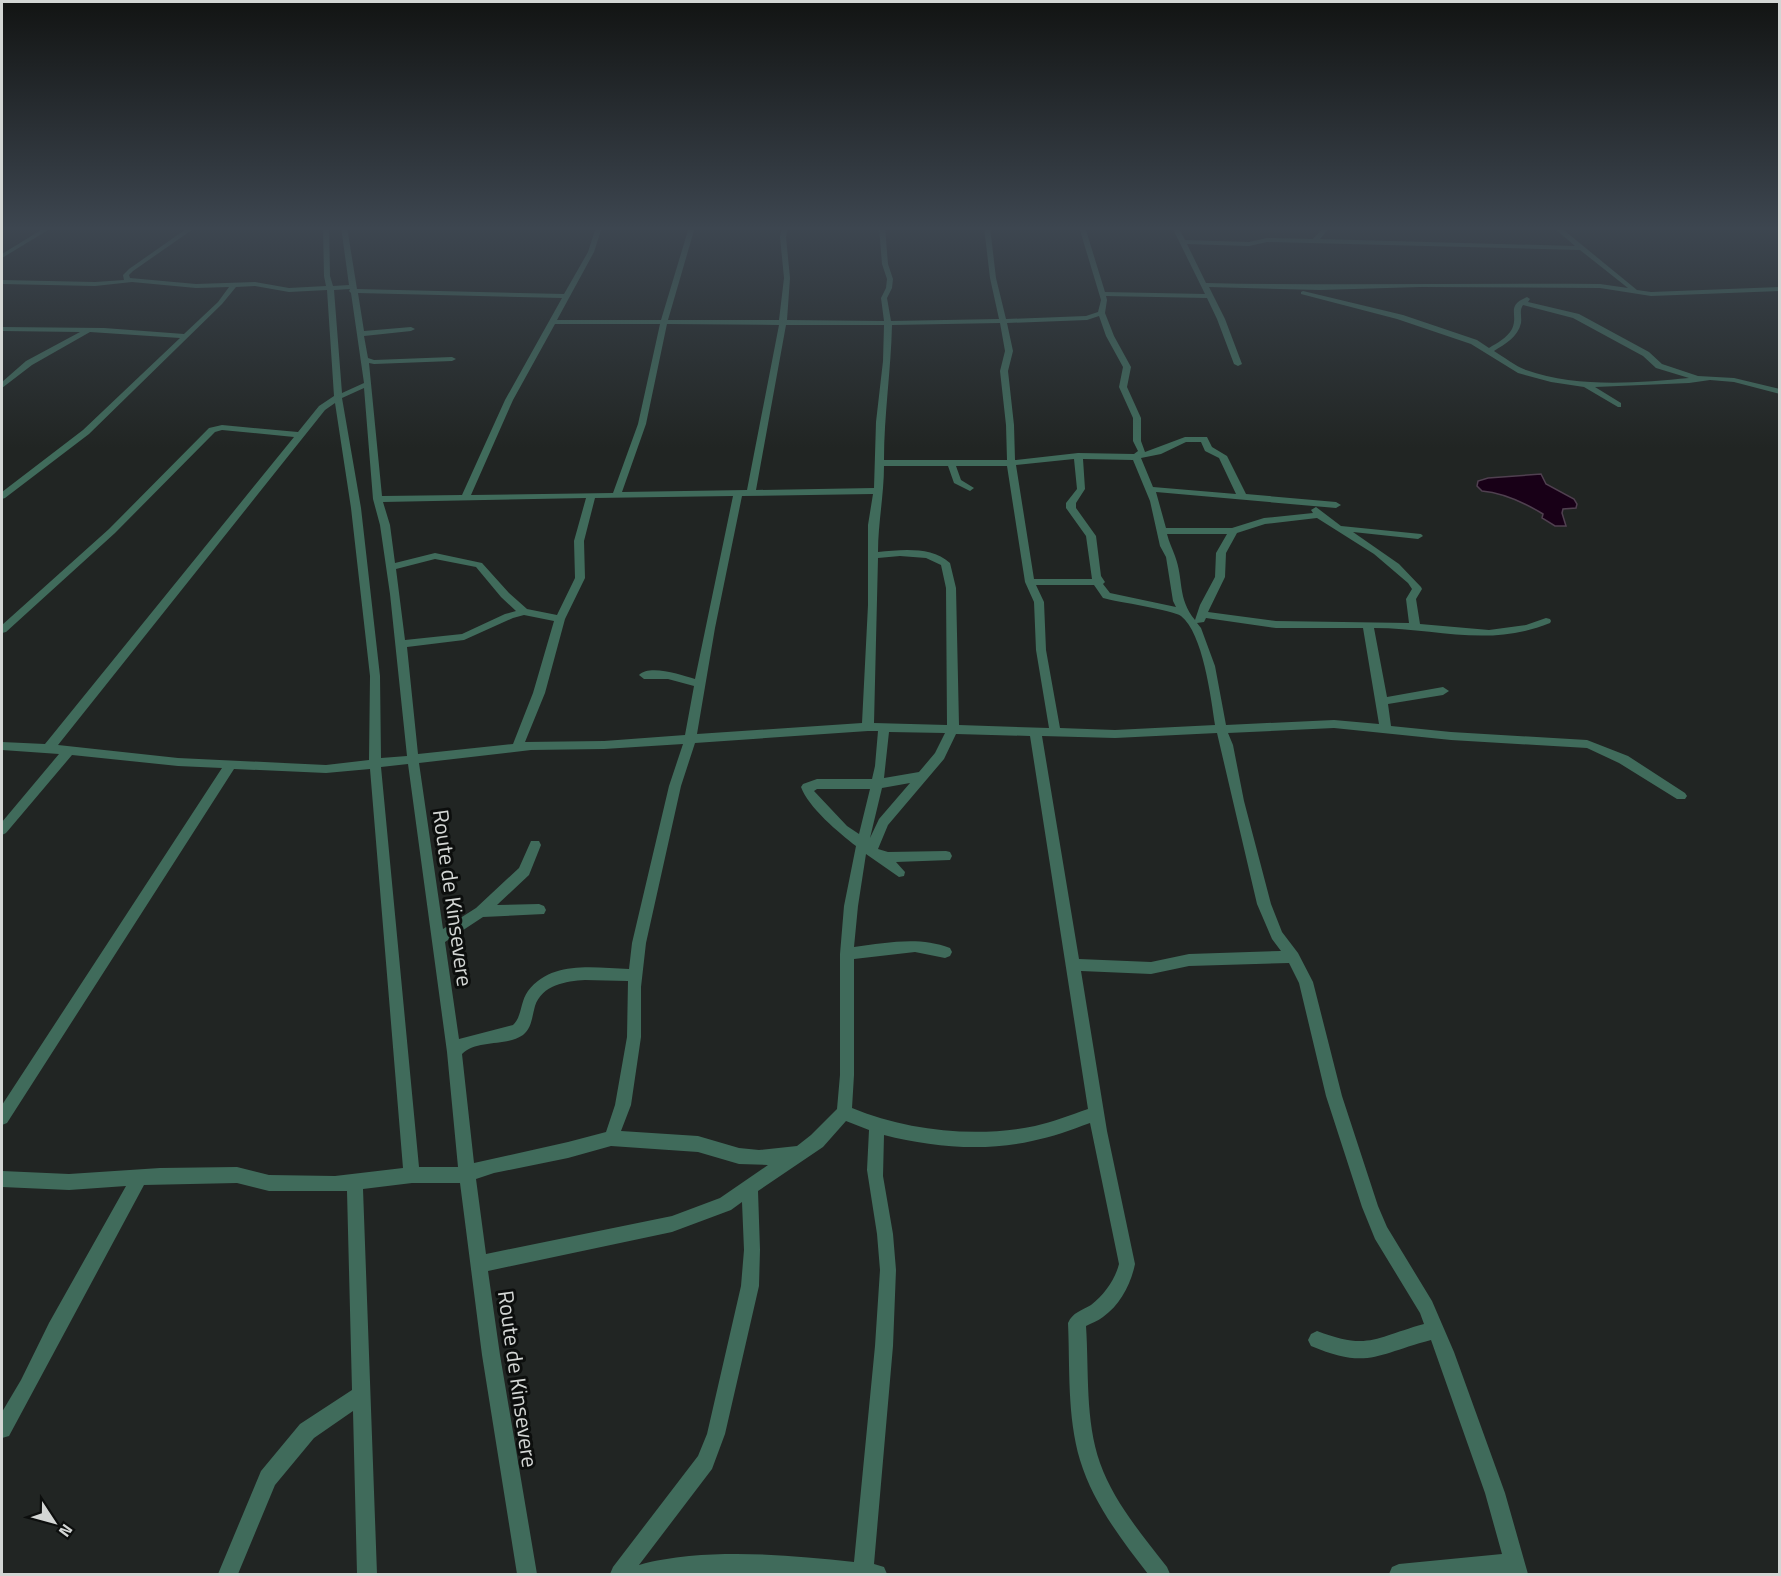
<svg xmlns="http://www.w3.org/2000/svg" width="1781" height="1576" font-family="'Titillium Web',sans-serif">
	<style>
		.water { fill: #180017; stroke: #504050; stroke-width: 1.5 }
		.lines { fill: none; stroke-linecap: round; stroke-linejoin: round }
		.minor { fill: #406b5b; fill-rule: evenodd }
		.labels { text-anchor: middle; stroke-width: 6; stroke-linejoin: round; paint-order: stroke }
		.street-label { font-size: 22px; fill: #d3d6d4; stroke: #0c0e0d }
	</style>
	<rect width="100%" height="100%" fill="#212523"/>
	<path class="water" d="M1541,474l5,10 28,15 3,5 -1,4 -13,1 -1,4 4,13h-11l-13,-8 1,-4c-18,-11 -40,-21 -61,-23l-5,-5 1,-5 10,-3z"/>
	<g class="lines">
		<path class="minor" d="M46,227h7l-51,31v-4z
			M189,227h7l-63,44 -4,4 1,3 66,6 59,-2 34,6 37,-2 -2,-10 -1,-49h6l1,49 3,10 16,-1 -8,-58h6l10,62 207,5 24,-42 8,-25h6l-8,25 -37,68h104l28,-93h6l-27,93h111l5,-42 -4,-41 2,-10h6l-2,10 4,41 -3,42 97,1 -3,-23 5,-10 1,-9 -5,-15 -3,-37h6l3,37 5,15 -1,9 -5,10 4,23 108,-2 -9,-41 -6,-51h6l6,51 10,41 80,-3 12,-4 3,-12 -22,-73h6l20,65 100,2 -33,-67h6l7,13 64,2 18,-4 46,1 11,-12h6l-10,12 255,7 -22,-19h7l77,63 14,2 129,-5v4l-129,5 -51,-8 -180,-1 -100,3 -111,-3 16,32 17,45 -4,2 -4,-2 -17,-45 -10,-21 -101,-2 1,4 -2,13 9,23 17,31 -4,20 14,31v23l4,11 40,-15h22l5,10 15,9 19,38 90,8 5,3 -5,3 -180,-16 10,36h66l32,-10 49,-5 -2,-3 5,-3 25,19 80,8 2,2 -5,3 -65,-7 46,32 22,23 1,2 -6,10 4,25 69,6 37,-5 20,-7 4,1 1,2 -1,2c-62,25 -113,5 -176,5l13,69 56,-10 6,4 -6,4 -55,9 3,22 60,6 136,8 41,16 57,37 2,3 -2,3h-8l-58,-36 -32,-15 -136,-8 -117,-12 -106,5 5,12 11,56 27,103 11,28 16,21 15,29 29,114 36,110 9,21 45,74 22,51 51,141 23,81h-139l3,-7 7,-3 103,-10 -17,-61 -54,-153c-54,14 -63,30 -120,6l-3,-6 3,-6 6,-3c52,20 59,6 107,-7l-4,-11 -45,-74 -13,-32 -36,-111 -27,-113 -10,-20 -100,3 -38,8 -70,-3 26,160 28,133c-4,20 -15,41 -32,53 -5,4 -12,6 -17,9 3,45 -1,94 14,137 14,39 42,72 67,104l3,7h-22c-27,-35 -55,-71 -68,-114 -13,-44 -10,-92 -12,-137 5,-11 13,-12 23,-18 13,-10 24,-25 28,-41l-29,-141c-19,7 -38,14 -58,18 -48,11 -101,6 -148,-6l-1,41 10,58 3,36 -3,76 -19,218 10,3 3,7h-277l3,-7 85,-111 9,-22 34,-148 3,-36 -2,-48 -11,8 -59,22 -184,39 12,84 37,219h-20l-35,-219 -22,-172h-48l-49,6 14,385h-20l-4,-163 -39,27 -39,47 -37,89h-20l43,-103 39,-47 52,-34 -5,-199h-78l-32,-8 -93,2 -135,251 -7,2v-26l19,-32 28,-57 77,-137 -57,4 -67,-3v-16l67,3 91,-6 77,-1 32,8 66,1 68,-8 -33,-399 -44,4 -92,-4 -227,354 -5,2v-20l220,-337 -44,-2 -106,-11 -66,78 -4,2v-13l57,-68 -57,-4v-8l43,2 249,-307 -72,-7 -7,2 -100,101 -109,99 -4,1v-8l107,-96 100,-101 13,-3 76,7 21,-26 15,-10 -7,-106 -38,2 -34,-6 -19,1 -14,17 -133,130 -84,64 -3,1v-7l81,-62 97,-92 -90,-6 -58,33 -30,23v-6l24,-21 54,-29 -78,-1v-4l102,1 80,6 34,-32 11,-15 -33,1 -64,-6 -37,4 -93,-2v-4l93,2 29,-2 -1,-5 6,-6zM1267,242l313,8 48,38 -28,-4c-131,-1 -262,2 -394,-1l-19,-39 62,2zM350,289l-1,2 2,2 13,90 -22,10 -8,-103zM358,293l204,5 -57,102 -43,95 -80,1 -13,-133 5,1 78,-3 4,-2 -4,-2 -78,3 -6,-2 -4,-22 47,-5 4,-2 -4,-2 -47,4zM1099,316l7,20 17,31 -4,20 14,31v23l5,10 -4,3 -56,-1 -63,7 -1,-35 -6,-54 5,-20 -6,-28 80,-3zM1000,323l5,28 -5,20 6,54 1,35h-123c0,-45 7,-90 8,-135zM555,324h105l-22,100 -25,69 -142,2 42,-95zM667,324l112,1 -32,165 -125,2 24,-68zM786,325h98l-1,36 -7,61 -2,66 -118,2zM364,388l9,111 7,26 10,69 17,162 -26,2 -1,-82 -19,-168 -19,-110zM335,403l16,105 19,168 -1,84 -43,5 -148,-7 -120,-13 267,-335zM1186,442h15l4,9 14,7 17,36 -83,-7 -12,-29 20,-4zM1074,459l3,30 -11,14v5l20,28 6,43h-58l-18,-114zM1083,459l50,1 17,41 10,45 6,11 7,44 3,6 -66,-14 -7,-9 2,-2 -4,-6 -5,-40 -20,-28v-5l9,-14zM884,466h64l6,17 16,8 4,-3 -13,-8 -5,-14h51l18,116 9,20 2,48 13,78 -90,-3 -3,-137 -6,-25c-19,-17 -49,-13 -72,-11 0,-29 6,-57 6,-86zM873,494l-5,31v80l-6,118 -165,11 18,-106 27,-132zM733,496l-38,183c-14,-4 -45,-15 -56,-4l5,4h24l26,7 -9,49 -81,6 -79,1 20,-49 20,-74 20,-41 -1,-37 11,-43zM586,498l-12,43 1,37 -18,37 -30,-6 -18,-16 -27,-30 -47,-10 -40,10 -5,-38 -7,-23zM1317,518l57,36 34,29 4,6 -6,10 3,24 -133,-2 -68,-9 17,-35 1,-24 11,-20 28,-9zM1167,534h60l-11,19 -1,24 -15,28 -5,15c-18,-22 -11,-40 -20,-64 -3,-8 -6,-14 -8,-22zM900,556l26,2 15,7 5,23 1,137 -73,-2 4,-165zM435,559l41,8 25,30 15,14 -11,3 -43,20 -57,6 -9,-71zM1036,585h58l9,13c14,4 70,12 78,18 22,17 30,82 34,109l-100,5 -55,-2 -14,-78 -2,-48zM524,615l30,6 -21,72 -20,51 -95,10 -11,-107 57,-7 49,-22zM1206,618l70,10h87l16,96 -45,-4 -108,5 -11,-59 -14,-38 -4,-5 7,-1zM868,731h10l-3,35 -3,13h-55l-14,5 -2,3c7,20 38,46 55,59l-12,60 -4,48v121l-3,34 -26,26 -14,11 -38,4 -20,-2 -41,-12 -77,-5 10,-26 10,-68v-50l5,-44 35,-157 14,-43zM889,732l56,1 -10,20 -16,19 -35,6zM1217,733l40,171 15,35 9,12 -92,3 -38,8 -72,-3 -37,-223 73,2zM956,734l74,2 58,373c-18,6 -35,13 -53,17 -59,12 -128,5 -183,-18l2,-33v-116l61,-7 30,6 5,-2 2,-4 -2,-4c-32,-12 -63,-5 -96,-1l4,-41 8,-52 33,23 5,-1 1,-4 -9,-10 54,-2 2,-4 -2,-4 -4,-1 -58,1 -10,-3 10,-24 56,-66zM683,744l-14,42 -37,157 -3,26c-35,-1 -77,-9 -101,22 -8,11 -6,26 -15,34l-54,14 -14,-97 38,-25 61,-3 2,-4 -2,-4 -5,-2 -42,1 32,-30 12,-30 -2,-4h-8l-12,27 -43,40 -33,21 -24,-166 112,-13 73,-1zM408,764l39,288 11,115h-39l-38,-400zM910,783l-31,36 -9,19 12,-50zM817,789h53l-11,45 -12,-8 -33,-35zM585,980l43,1 -1,56 -12,68 -9,27 -38,10 -94,21 -12,-109c15,-15 43,-7 61,-19 9,-7 9,-19 12,-29 7,-21 31,-25 50,-26zM846,1121l23,9 -2,40 10,64 3,36 -5,76 -21,216c-56,-6 -109,-11 -165,-6 -17,2 -34,4 -50,9l73,-96 13,-35 34,-148 1,-36 -2,-59 65,-44zM611,1146l87,6 41,12 29,1 -48,33 -48,18 -186,38 -10,-75 18,-6 74,-15z
			M1772,227h8v5z
			M1303,291l100,24 74,25 12,8c8,-5 18,-10 23,-19 7,-15 -7,-23 15,-32l3,2 -2,3 51,12 70,38 13,12 36,12 36,2 46,11v5l-46,-12 -24,-2 -21,3 -94,4 26,16v4h-3l-34,-20 -33,-5 -33,-9 -47,-29 -74,-25 -96,-25v-2zM1523,305l50,13 70,38 13,12 33,10c-51,5 -113,10 -163,-8 -11,-4 -22,-13 -32,-19 11,-7 24,-14 27,-28 1,-7 -2,-12 2,-18z"/>
	</g>
	<linearGradient id="sky" x2="0" y2="1"><stop stop-color="#121413"/><stop offset="0.51" stop-color="#3d4650"/><stop offset="1" stop-color="#3d4650" stop-opacity="0"/></linearGradient>
	<rect width="1781" height="448" fill="url(#sky)"/>
	<g class="labels">
		<g class="street-label">
			<text transform="translate(453 898) rotate(82)" y="8">Route de Kinsevere</text>
			<text transform="translate(518 1379) rotate(82)" y="8">Route de Kinsevere</text>
		</g>
	</g>
	<rect width="1781" height="1576" fill="none" stroke="#d3d6d4" stroke-width="6"/>
	<g transform="translate(54 1522) rotate(126)" stroke="#0c0e0d" stroke-width="4.5" paint-order="stroke">
	<path d="M0-4.5L10 22L0 15L-10 22Z" fill="#d3d6d4"/>
	<text y="-9" font-size="16" font-weight="bold" text-anchor="middle" fill="#d3d6d4">N</text>
	</g>
</svg>
